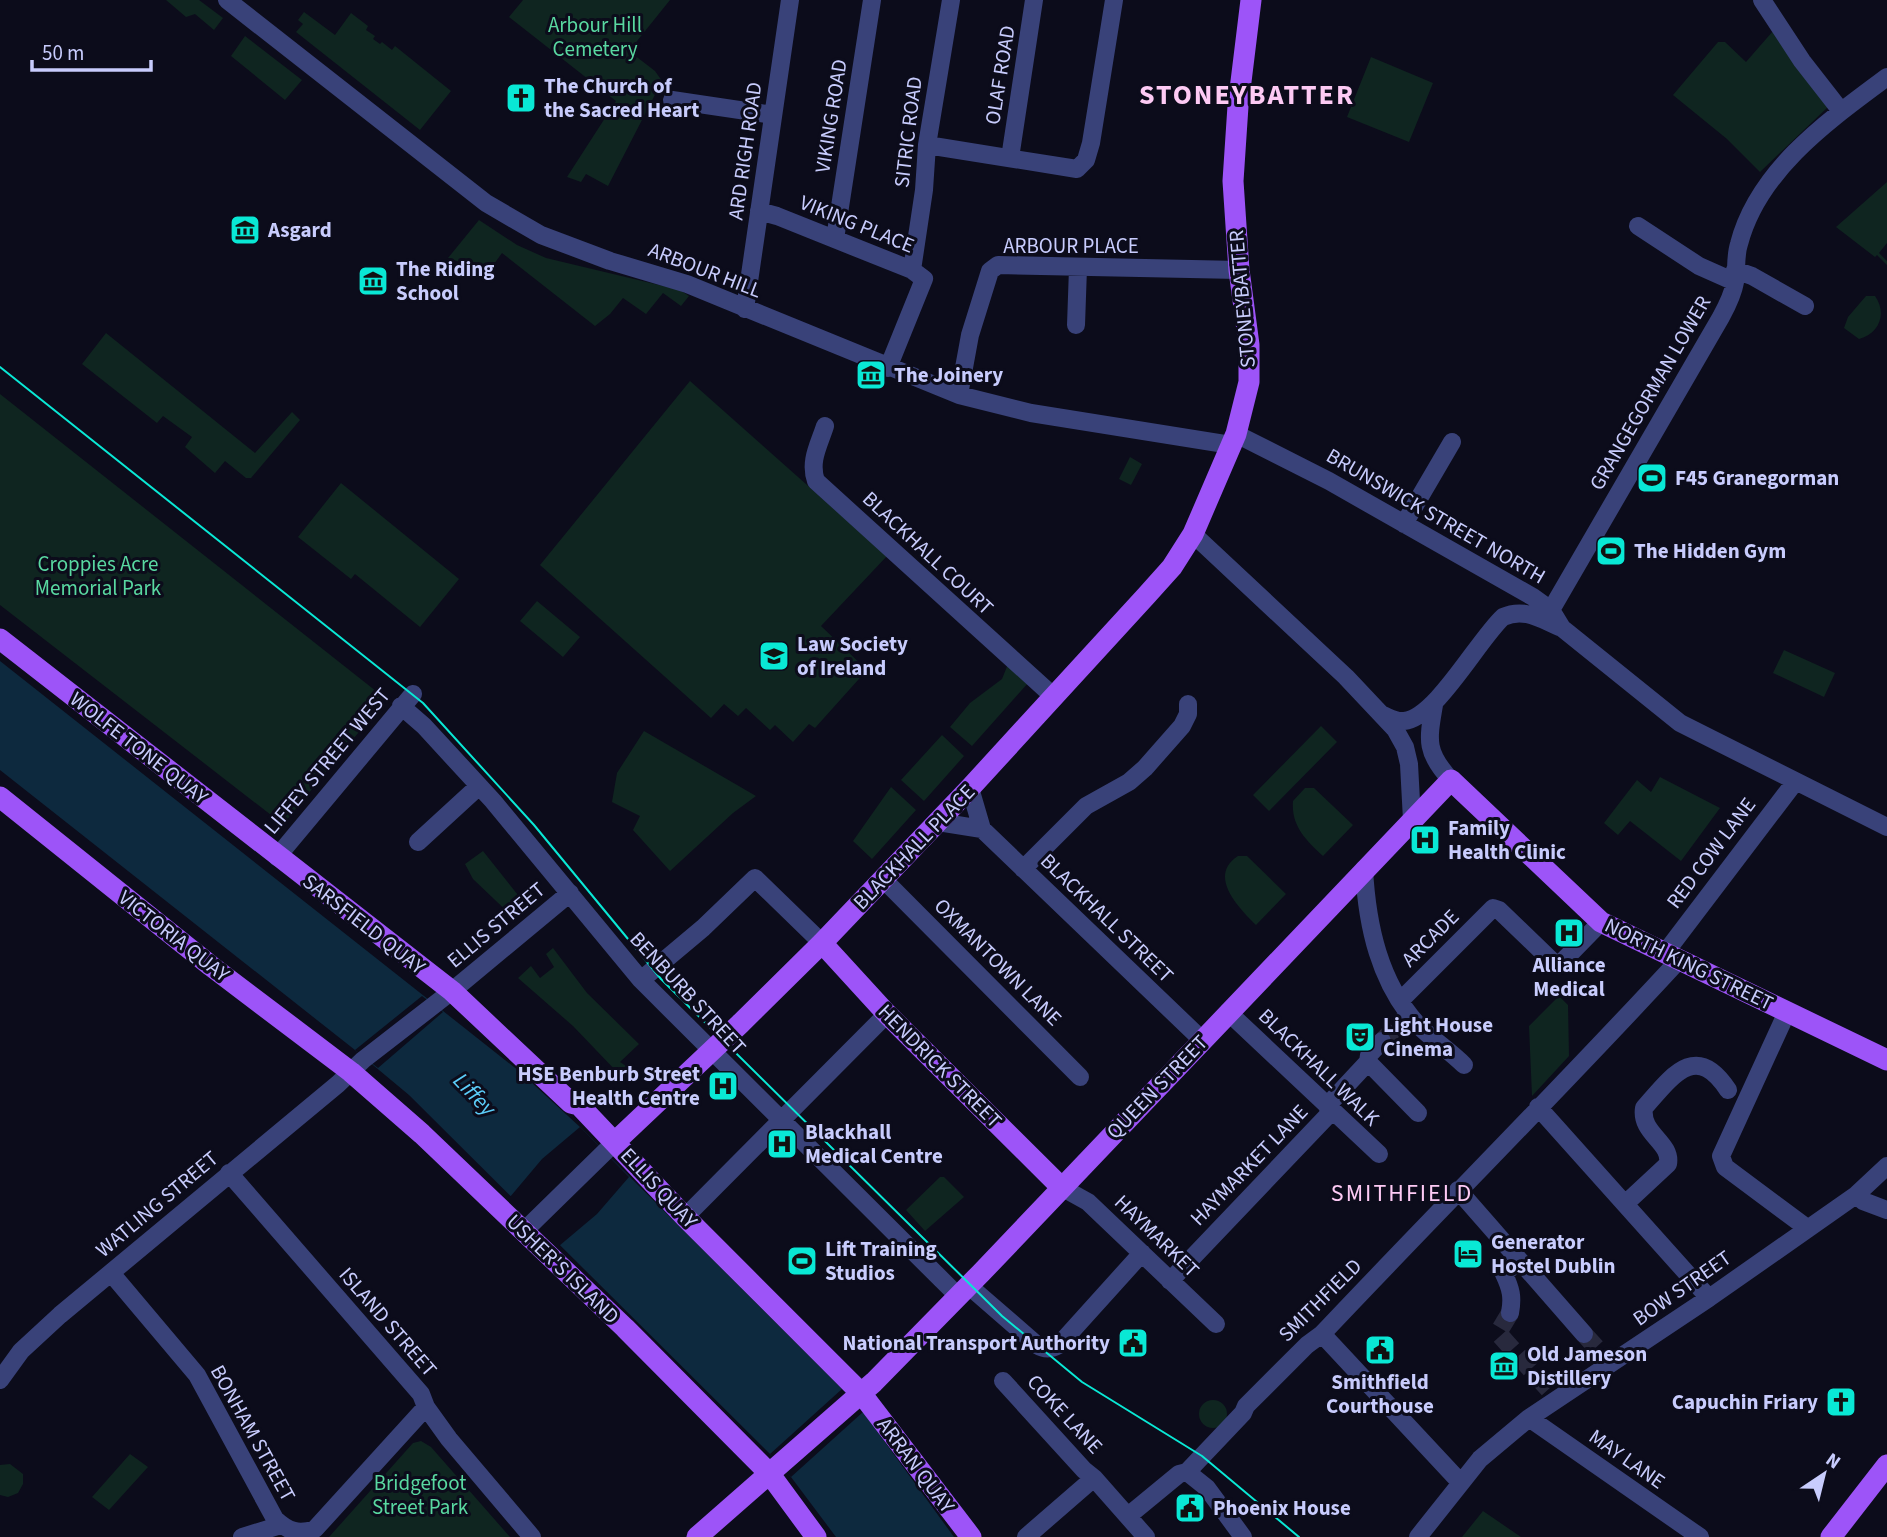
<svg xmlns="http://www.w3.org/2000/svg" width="1887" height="1537" font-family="'Source Sans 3',sans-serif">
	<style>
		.green { fill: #0f2520 }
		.water { fill: #0d293e }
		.pier { fill: #0c0c1b }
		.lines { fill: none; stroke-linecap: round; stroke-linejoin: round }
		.minor-tunnel { stroke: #28293d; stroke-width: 18; stroke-dasharray: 18 9; stroke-linecap: butt }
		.minor { stroke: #394279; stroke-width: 18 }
		.major { stroke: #9d54f8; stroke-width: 21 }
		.tram { stroke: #09e8d5; stroke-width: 2 }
		.labels { text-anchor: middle; stroke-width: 6; stroke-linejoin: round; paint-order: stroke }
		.park-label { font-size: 21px; fill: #59d8a1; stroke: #0c0c1b }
		.street-label { font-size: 21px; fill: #c8ccfd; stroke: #0c0c1b }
		.poi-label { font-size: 21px; font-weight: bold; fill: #c8ccfd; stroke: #0c0c1b; text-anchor: start }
		.water-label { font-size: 23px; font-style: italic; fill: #5bccf8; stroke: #0c0c1b }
		.quarter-label { font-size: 24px; letter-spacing: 2px; fill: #fdcaf4; stroke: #0c0c1b }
		.district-label { font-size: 28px; font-weight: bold; letter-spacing: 2px; fill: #fdcaf4; stroke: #0c0c1b }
	</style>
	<rect width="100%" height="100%" fill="#0c0c1b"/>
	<path class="green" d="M166,0h33l24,18 -9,12 -19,-16 -9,3z
		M523,0h147l-41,51 26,20 7,10 -54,105 -22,-12 -5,8 -14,-5 49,-76 -107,-84z
		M304,12l31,23 16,-22 17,13 -2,4 9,6 -2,3 7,5 2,-2 10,8 3,-4 56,45 -31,39 -124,-98 7,-8 -5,-4z
		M1773,31l56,75 -69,66 -33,-33 -54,-44 45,-53h7l21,20z
		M245,36l57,44 -17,20 -54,-44z
		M1371,57l62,26 -24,59 -62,-25z
		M1887,182v61l-8,10 8,8v4l-10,-10 -2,2 -39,-30z
		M479,220l38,25 29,13 134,32 9,6 -8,10 -18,-13 -17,21 -23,-16 -13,16 -15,12 -93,-73 -8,11 -4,-1 -6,7 -36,-12z
		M1866,296h9c12,17 5,37 -16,43l-15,-11 4,-11z
		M106,333l149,120 37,-41 8,8 -49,58h-5l-21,-17 -10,12 -30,-26 7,-10 -29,-21 -6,7 -75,-59z
		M690,381l197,175 -66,70 46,44 -52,58 -6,-4 -16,18 -18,-17 -5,5 -24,-22 -8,8 -14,-12 -13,14 -171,-153z
		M0,394l386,305 -101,123 -14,-7 -271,-210z
		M1130,457l12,7 -11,21 -12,-6z
		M341,483l118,96 -39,48 -65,-53 -4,5 -53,-42z
		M537,601l43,36 -17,20 -43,-36z
		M1784,650l51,23 -11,24 -51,-24z
		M1008,664l21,18 -57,64 -22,-19 20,-24 32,-24z
		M1321,726l16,16 -68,69 -16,-16z
		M644,731l112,65 -23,17 -63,58 -37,-41 7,-14 -28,-14 5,-29z
		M942,735l22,21 -40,45 -23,-21z
		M1660,777l60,31 -39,53 -51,-40 -12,14 -14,-12 33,-43 14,12z
		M891,787l25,23 -44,49 -19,-18z
		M1305,788h9l39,37 -30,31c-17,-16 -32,-30 -30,-55z
		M483,851l46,58 -15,9 -41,-39 -8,-15z
		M1238,856h9l39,38 -30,31c-17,-17 -49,-49 -18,-69z
		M553,948l34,45 52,51 -19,18 6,4 -8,7 -45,-47 -55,-48 13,-12 9,12 14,-11 -8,-13z
		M1559,996l9,9 1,51 -37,40 -3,-70z
		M940,1177h4l20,20 -39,34 -19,-21z
		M1199 1414a14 14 0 1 1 28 0a14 14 0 1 1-28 0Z
		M421,1441l10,6 79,90h-181l84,-94z
		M130,1454l18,13 -39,43 -17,-13z
		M10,1464l13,10v10l-5,9 -10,4 -8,-2v-30z
		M1483,1511l38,26h-59z"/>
	<path class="water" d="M0,661l519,410 61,56 262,262 21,23 91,125h-118l-45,-60 -21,-23 -361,-359 -54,-45 -355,-280z"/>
	<path class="pier" d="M422,996l21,16 -65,56 -23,-18z
		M580,1127l49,50 -32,37 -38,32 -49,-49 32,-38z
		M842,1389l21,23 -72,65 -21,-23z"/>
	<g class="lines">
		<path class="minor-tunnel" d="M1382,1041l22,-22
			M1510,1313l-12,20 52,58
			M1584,1334l19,21"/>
		<path class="minor" d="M227,0l259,203 55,32 69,26 77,23 272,111 72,18 200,32
			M1762,0l40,61 39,50
			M672,100l101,15
			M927,145l150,24 9,-9 5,-17 23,-143
			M1010,158l24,-158
			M759,211l18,5 135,54 12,9 -36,89
			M1638,226l61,40 36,16
			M835,239l37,-239
			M912,270l12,-80 3,-45 24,-145
			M1735,270l17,6 53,30
			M745,309l45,-309
			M1076,325l2,-57
			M959,395l11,-60 20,-64 8,-6 241,5
			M825,426c-6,19 -16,35 -9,55l237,215
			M1236,434l93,47 204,116 18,13 11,18 118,95 207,104
			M1404,524l48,-82
			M1193,534l153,143 49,52 10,18 4,17 3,56
			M1551,610l170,-293c6,-11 12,-23 14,-35 2,-13 0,-26 4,-38 19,-74 90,-124 148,-167
			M1434,705c-6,35 -9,47 17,75
			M401,706l23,20 69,75 148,179 317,316
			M1383,715c7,3 13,7 21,6 32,-3 74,-81 99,-104 22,-10 39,3 59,11
			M970,788l12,41 220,211
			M938,822l44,7
			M418,842l61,-56
			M277,857l136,-163
			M1023,869l63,-63 43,-24 16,-14 37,-42 6,-12v-10
			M1364,869c3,56 15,114 55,157 14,14 31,25 45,39
			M883,879l197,198
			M1665,953l130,-171
			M641,980l62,-52 52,-50 67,65
			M1400,1001l93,-93 6,2 56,54 7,-2 39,-40
			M1228,1012l151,142
			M1787,1012l-66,144 4,11 82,61
			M1382,1041l-13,14 -1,7 50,51
			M1327,1106l41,-44
			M1538,1107l171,191
			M229,1173l192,221 5,13 23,32 83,98
			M1061,1187l27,15 128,122
			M1458,1190l126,144
			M1856,1195l7,6 24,9
			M1625,1204l43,-40c4,-22 -28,-30 -24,-56 28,-32 52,-67 84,-18
			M685,1217l202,-203
			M524,1231l91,-89
			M111,1273l86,102 78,144c13,12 23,16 40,10l111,-122
			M1170,1281l162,-170
			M969,1286l68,59c8,5 15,4 22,0l83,-92
			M1510,1313c3,-16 1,-24 -6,-39l15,-14
			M1322,1334l138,148
			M0,1380l21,-29 39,-36 278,-231 25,-24 89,-69 118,-98
			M1003,1381l81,89 10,8 52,59
			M1529,1418l171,119
			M1187,1472l20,16 36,49
			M1128,1516l51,-42 8,-2 56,-59 3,-7 61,-61 15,-11c118,-125 240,-247 357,-374
			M242,1537l39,-12
			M1026,1537l68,-59
			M1418,1537l62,-78 49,-41 180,-120 147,-103 31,-29"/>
		<path class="major" d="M0,639l452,352 119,112 8,2 106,112 176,176 110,144
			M0,797l211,169 140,106 71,62 203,194 144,145 47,64
			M822,943l65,71 174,173
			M615,1142l126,-119 81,-80 148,-155 176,-192 26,-29 21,-33 43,-100 13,-52v-37l-10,-75 -6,-89 5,-75 13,-106
			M697,1537l177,-155 107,-109 470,-493 150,142 286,138
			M1831,1537l56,-72"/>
		<path class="tram" d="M0,367l423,336 111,122 127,154 341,337 80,66 120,74 97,81"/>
	</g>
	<defs>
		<g id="church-square" transform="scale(1.575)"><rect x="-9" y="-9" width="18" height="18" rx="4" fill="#09e8d5" stroke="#0c0c1b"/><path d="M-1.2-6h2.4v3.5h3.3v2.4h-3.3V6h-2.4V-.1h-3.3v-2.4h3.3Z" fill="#111"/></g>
		<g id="museum-square" transform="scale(1.575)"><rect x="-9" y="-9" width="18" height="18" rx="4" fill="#09e8d5" stroke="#0c0c1b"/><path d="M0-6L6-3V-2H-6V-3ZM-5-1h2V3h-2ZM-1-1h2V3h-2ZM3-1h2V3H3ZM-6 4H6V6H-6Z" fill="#111"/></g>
		<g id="stadium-square" transform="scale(1.575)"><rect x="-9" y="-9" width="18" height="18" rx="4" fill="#09e8d5" stroke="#0c0c1b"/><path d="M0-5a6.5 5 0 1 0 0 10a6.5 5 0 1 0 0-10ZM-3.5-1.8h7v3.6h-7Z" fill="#111"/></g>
		<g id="university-square" transform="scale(1.575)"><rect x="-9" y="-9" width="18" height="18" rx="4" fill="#09e8d5" stroke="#0c0c1b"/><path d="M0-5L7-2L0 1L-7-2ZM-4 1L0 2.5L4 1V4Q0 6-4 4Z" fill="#111"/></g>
		<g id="hospital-square" transform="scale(1.575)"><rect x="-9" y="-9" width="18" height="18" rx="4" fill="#09e8d5" stroke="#0c0c1b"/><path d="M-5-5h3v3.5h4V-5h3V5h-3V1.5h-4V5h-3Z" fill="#111"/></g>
		<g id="theatre-square" transform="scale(1.575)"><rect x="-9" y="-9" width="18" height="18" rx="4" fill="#09e8d5" stroke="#0c0c1b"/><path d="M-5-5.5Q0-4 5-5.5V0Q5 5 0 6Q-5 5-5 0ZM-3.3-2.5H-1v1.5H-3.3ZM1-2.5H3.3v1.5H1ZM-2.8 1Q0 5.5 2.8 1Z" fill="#111"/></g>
		<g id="hotel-square" transform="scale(1.575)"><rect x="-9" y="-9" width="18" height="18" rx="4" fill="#09e8d5" stroke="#0c0c1b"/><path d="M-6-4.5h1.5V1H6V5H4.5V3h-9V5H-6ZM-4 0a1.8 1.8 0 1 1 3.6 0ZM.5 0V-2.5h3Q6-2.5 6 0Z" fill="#111"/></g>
		<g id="civic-square" transform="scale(1.575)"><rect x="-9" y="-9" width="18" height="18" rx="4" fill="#09e8d5" stroke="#0c0c1b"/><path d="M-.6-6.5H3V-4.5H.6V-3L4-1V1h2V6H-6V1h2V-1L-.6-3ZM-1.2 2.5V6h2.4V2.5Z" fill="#111"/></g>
	</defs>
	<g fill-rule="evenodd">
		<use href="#church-square" x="521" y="98"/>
		<use href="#museum-square" x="245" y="230"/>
		<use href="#museum-square" x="373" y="281"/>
		<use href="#museum-square" x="871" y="375"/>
		<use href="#stadium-square" x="1652" y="478"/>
		<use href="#stadium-square" x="1611" y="551"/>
		<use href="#university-square" x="774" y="656"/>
		<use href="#hospital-square" x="1425" y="840"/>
		<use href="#hospital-square" x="1569" y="933"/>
		<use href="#theatre-square" x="1360" y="1037"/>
		<use href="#hospital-square" x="723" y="1086"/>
		<use href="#hospital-square" x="782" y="1144"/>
		<use href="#hotel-square" x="1468" y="1254"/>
		<use href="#stadium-square" x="802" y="1261"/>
		<use href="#civic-square" x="1133" y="1343"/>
		<use href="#civic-square" x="1380" y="1350"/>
		<use href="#museum-square" x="1504" y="1366"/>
		<use href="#church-square" x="1841" y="1402"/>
		<use href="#civic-square" x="1190" y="1508"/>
	</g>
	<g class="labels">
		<g class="park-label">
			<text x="595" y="32">Arbour Hill<tspan x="595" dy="24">Cemetery</tspan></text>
			<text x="98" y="571">Croppies Acre<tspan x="98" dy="24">Memorial Park</tspan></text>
			<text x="420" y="1490">Bridgefoot<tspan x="420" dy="24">Street Park</tspan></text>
		</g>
		<g class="street-label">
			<text transform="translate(1000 75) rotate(-81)" y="7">OLAF ROAD</text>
			<text transform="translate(831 116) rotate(-81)" y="7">VIKING ROAD</text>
			<text transform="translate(908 132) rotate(-83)" y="7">SITRIC ROAD</text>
			<text transform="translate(745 151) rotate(-82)" y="7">ARD RIGH ROAD</text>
			<text transform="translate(857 224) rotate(22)" y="7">VIKING PLACE</text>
			<text x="1071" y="253">ARBOUR PLACE</text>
			<text transform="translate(705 270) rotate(21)" y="7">ARBOUR HILL</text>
			<text transform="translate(1242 299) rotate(-95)" y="7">STONEYBATTER</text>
			<text transform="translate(1650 393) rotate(-60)" y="7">GRANGEGORMAN LOWER</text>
			<text transform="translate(1436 516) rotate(30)" y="7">BRUNSWICK STREET NORTH</text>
			<text transform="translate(928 553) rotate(43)" y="7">BLACKHALL COURT</text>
			<text transform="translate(139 748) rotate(38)" y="7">WOLFE TONE QUAY</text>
			<text transform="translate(327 761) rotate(-50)" y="7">LIFFEY STREET WEST</text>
			<text transform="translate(914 847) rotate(-46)" y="7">BLACKHALL PLACE</text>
			<text transform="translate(1711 853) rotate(-53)" y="7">RED COW LANE</text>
			<text transform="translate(1107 918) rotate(44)" y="7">BLACKHALL STREET</text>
			<text transform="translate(364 924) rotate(38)" y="7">SARSFIELD QUAY</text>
			<text transform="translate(496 925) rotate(-40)" y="7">ELLIS STREET</text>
			<text transform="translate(174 936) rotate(38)" y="7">VICTORIA QUAY</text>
			<text transform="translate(1430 938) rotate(-45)" y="7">ARCADE</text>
			<text transform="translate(998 962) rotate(45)" y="7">OXMANTOWN LANE</text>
			<text transform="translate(1689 964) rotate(26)" y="7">NORTH KING STREET</text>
			<text transform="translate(688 993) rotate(47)" y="7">BENBURB STREET</text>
			<text transform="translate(940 1066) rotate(45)" y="7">HENDRICK STREET</text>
			<text transform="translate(1319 1067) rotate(44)" y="7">BLACKHALL WALK</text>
			<text transform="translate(1157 1087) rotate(-46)" y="7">QUEEN STREET</text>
			<text transform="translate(1249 1165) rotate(-46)" y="7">HAYMARKET LANE</text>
			<text transform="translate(659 1188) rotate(47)" y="7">ELLIS QUAY</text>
			<text transform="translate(157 1204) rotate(-40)" y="7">WATLING STREET</text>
			<text transform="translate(1157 1236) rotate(44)" y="7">HAYMARKET</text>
			<text transform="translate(563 1269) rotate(44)" y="7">USHER'S ISLAND</text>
			<text transform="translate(1682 1288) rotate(-35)" y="7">BOW STREET</text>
			<text transform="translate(1320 1300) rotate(-45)" y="7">SMITHFIELD</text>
			<text transform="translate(388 1322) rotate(49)" y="7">ISLAND STREET</text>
			<text transform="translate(1065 1414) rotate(47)" y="7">COKE LANE</text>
			<text transform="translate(253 1433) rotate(61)" y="7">BONHAM STREET</text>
			<text transform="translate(1627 1459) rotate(35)" y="7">MAY LANE</text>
			<text transform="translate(916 1465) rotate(53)" y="7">ARRAN QUAY</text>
		</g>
		<g class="poi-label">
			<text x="544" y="93">The Church of<tspan x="544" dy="24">the Sacred Heart</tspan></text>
			<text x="268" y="237">Asgard</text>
			<text x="396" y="276">The Riding<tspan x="396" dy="24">School</tspan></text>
			<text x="894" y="382">The Joinery</text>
			<text x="1675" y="485">F45 Granegorman</text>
			<text x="1634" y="558">The Hidden Gym</text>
			<text x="797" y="651">Law Society<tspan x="797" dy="24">of Ireland</tspan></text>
			<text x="1448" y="835">Family<tspan x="1448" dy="24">Health Clinic</tspan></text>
			<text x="1569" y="972" text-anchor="middle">Alliance<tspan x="1569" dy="24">Medical</tspan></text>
			<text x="1383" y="1032">Light House<tspan x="1383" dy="24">Cinema</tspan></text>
			<text x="700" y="1081" text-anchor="end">HSE Benburb Street<tspan x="700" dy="24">Health Centre</tspan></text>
			<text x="805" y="1139">Blackhall<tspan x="805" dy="24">Medical Centre</tspan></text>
			<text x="1491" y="1249">Generator<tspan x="1491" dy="24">Hostel Dublin</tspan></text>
			<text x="825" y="1256">Lift Training<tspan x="825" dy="24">Studios</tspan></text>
			<text x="1110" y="1350" text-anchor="end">National Transport Authority</text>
			<text x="1527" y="1361">Old Jameson<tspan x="1527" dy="24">Distillery</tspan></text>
			<text x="1380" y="1389" text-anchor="middle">Smithfield<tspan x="1380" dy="24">Courthouse</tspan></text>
			<text x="1818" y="1409" text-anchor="end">Capuchin Friary</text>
			<text x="1213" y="1515">Phoenix House</text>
		</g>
		<g class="water-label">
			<text transform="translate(475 1094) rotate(46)" y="8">Liffey</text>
		</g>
		<g class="quarter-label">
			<text x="1402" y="1201">SMITHFIELD</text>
		</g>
		<g class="district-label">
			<text x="1247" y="104">STONEYBATTER</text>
		</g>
	</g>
	<g transform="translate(1824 1474) rotate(35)" stroke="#0c0c1b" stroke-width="5" paint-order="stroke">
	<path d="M0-5L12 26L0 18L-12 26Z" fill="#c8ccfd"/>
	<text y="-10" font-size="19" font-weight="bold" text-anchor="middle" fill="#c8ccfd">N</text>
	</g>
	<path d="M32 60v10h119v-10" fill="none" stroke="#c8ccfd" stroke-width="3.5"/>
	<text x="42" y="60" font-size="21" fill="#c8ccfd" stroke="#0c0c1b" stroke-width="5" paint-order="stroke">50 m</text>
</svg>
